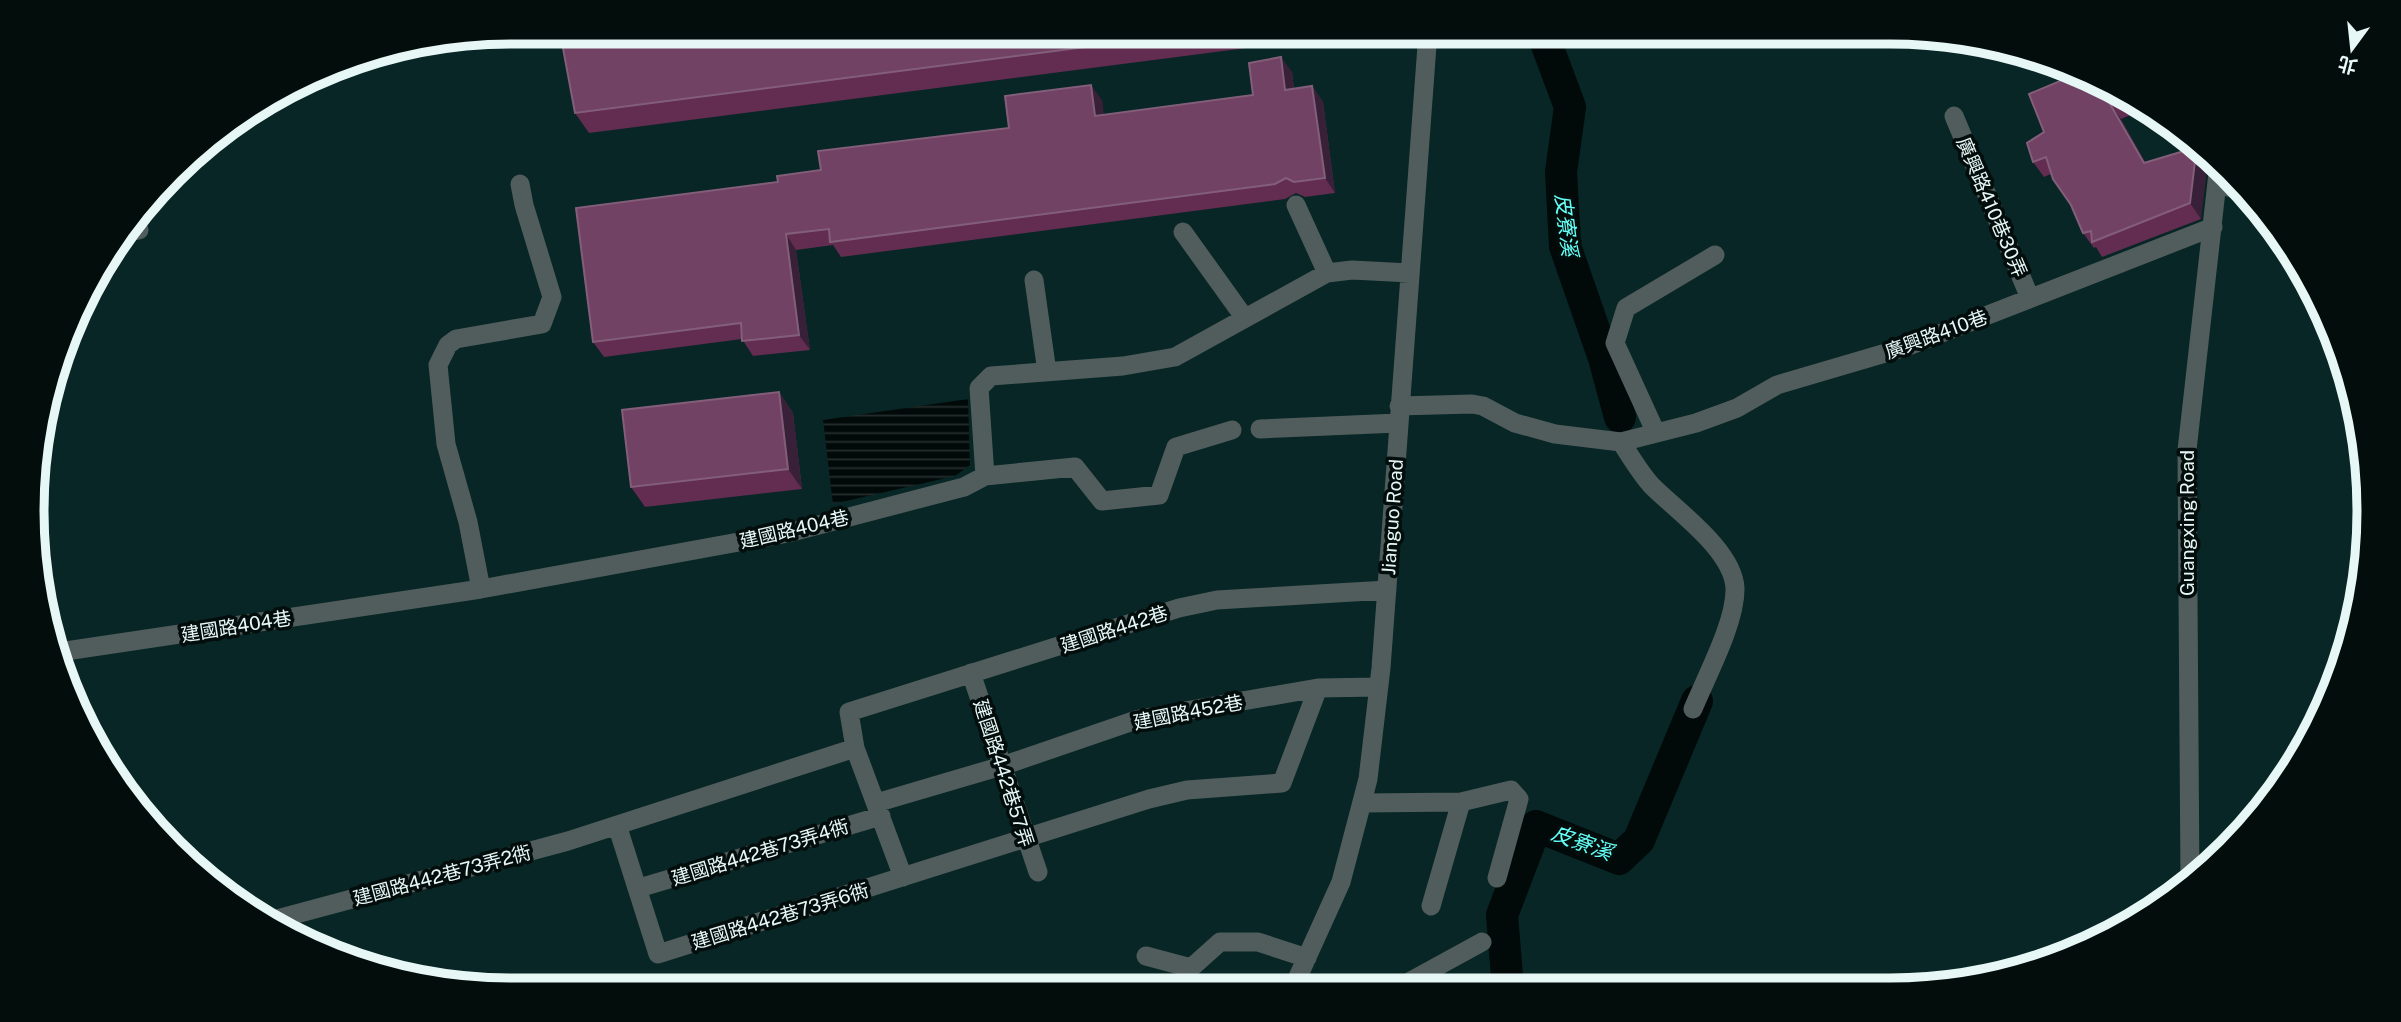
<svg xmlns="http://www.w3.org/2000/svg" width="2401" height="1022" font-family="'Public Sans','Noto Sans TC',sans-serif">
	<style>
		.water { fill: url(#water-rules) }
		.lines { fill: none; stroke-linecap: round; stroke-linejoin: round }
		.river { stroke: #010909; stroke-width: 32 }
		.minor { stroke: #505d5c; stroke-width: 19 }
		.wall { fill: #632c51 }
		.shaded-wall { fill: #382138 }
		.building { fill: #714263; stroke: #835e7a; stroke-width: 2 }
		.labels { text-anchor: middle; stroke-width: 7; stroke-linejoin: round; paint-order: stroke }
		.street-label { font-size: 19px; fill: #e6f7f6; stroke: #030d0c }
		.water-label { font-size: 21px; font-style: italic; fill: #64fff7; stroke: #030d0c }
		.rim { fill: none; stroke: #e6f7f6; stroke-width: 9 }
	</style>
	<defs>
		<pattern id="water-rules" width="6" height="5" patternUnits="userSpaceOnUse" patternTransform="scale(1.75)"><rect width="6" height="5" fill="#010909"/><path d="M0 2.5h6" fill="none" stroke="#262e2d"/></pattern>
	</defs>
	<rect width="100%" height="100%" fill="#072625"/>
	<path class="water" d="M968,399l2,66 -15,11 -122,28 -10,-84z"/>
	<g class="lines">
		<path class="river" d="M1542,32l28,75 -9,65 4,74 39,112 16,59
			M1508,988l-6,-73 34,-89 83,33 20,-19 58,-139"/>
		<path class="minor" d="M1954,116l76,182
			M2217,184l27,7
			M1296,205l31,68
			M128,232l11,-2
			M1183,232l61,85
			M1034,280l13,92
			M1399,406l73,-2 11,2 32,17 40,11 66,8 75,-19 41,-15 40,-23 129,-38 307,-120
			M1260,429l138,-6
			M1656,433l-41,-90 11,-35 89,-53
			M1621,442c10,15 19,31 31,44 25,25 81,64 83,102 1,34 -29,89 -42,121
			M985,476l90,-9 27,34 57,-6 17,-48 56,-17
			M481,589l-13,-67 -22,-78 -8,-79 10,-20 8,-6 86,-15 10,-27 -28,-92 -4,-21
			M59,652l422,-63 307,-56 176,-46 21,-11 -6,-88 12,-12 132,-10 52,-9 152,-84 25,-3 58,3
			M971,673l67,199
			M876,803l126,-37 137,-47 179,-31 61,-1
			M1364,803l97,-1 50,-12 8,9 -22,79
			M617,825l41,129 491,-155 38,-9 95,-7 36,-95
			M903,877l-48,-129 -6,-36 330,-104 38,-8 170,-10
			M2190,883l-3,-433 32,-286
			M639,888l242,-72
			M1431,906l30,-104
			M266,922l302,-81 287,-93
			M1146,956l45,12 29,-26h38l49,16
			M1293,988l48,-106 27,-103 13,-111 47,-636
			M1398,988l84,-46"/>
	</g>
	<path class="wall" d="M560,32h708l2,13 -681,88 -14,-20z
		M1292,72l2,17 18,-3 11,16 12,91 -30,4 -9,-4 -11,6 -444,58 -8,-12 -37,5 14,100 -57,6 -11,-17 -138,18 -11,-15 185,-160 43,-12 188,-42 93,-28 1,15 150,-20z
		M2079,73l51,23 17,12 -26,11 24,43 39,-11 17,68 -99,38 -6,-10 -2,1 -11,-15 -11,-27 -21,-32 -7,3 -11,-15 11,-30z
		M779,392l14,21 9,76 -157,18 -14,-20z"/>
	<path class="shaded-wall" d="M1261,32h7l2,13z
		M1281,57l11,15 4,34 -11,-16z
		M1091,85l11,15 4,31 -11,-15z
		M1312,86l11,16 12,91 -10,-15z
		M2110,104l11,15 33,59 -10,-15z
		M2197,144l12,9 -8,66 -11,-16z
		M786,234l10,16 14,100 -11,-15z
		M779,392l14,21 9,76 -14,-20z"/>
	<path class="building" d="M560,32h642l-627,81z
		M1281,57l4,33 27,-4 13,92 -31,4 -8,-4 -11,6 -445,58 -1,-13 -43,5 13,101 -57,6 -1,-18 -148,19 -17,-134 202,-26 -1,-6 44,-6 -3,-19 191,-23 -4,-32 86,-11 4,31 158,-21 -4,-32z
		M2079,73l50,23 -19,8 34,59 40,-12 1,-15 12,8 -7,59 -98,39 -1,-11 -8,2 -12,-28 -18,-26 -7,-22 -13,5 -6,-19 17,-11 -15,-38z
		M779,392l9,77 -157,18 -9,-77z"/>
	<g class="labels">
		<g class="street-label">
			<text transform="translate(1992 207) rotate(67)" y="7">廣興路410巷30弄</text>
			<text transform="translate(1936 334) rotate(-20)" y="7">廣興路410巷</text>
			<text transform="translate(1392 517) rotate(-86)" y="7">Jianguo Road</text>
			<text transform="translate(2187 523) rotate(-90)" y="7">Guangxing Road</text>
			<text transform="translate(794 529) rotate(-13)" y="7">建國路404巷</text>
			<text transform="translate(236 626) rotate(-9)" y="7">建國路404巷</text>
			<text transform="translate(1114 629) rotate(-18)" y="7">建國路442巷</text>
			<text transform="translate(1188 712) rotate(-11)" y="7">建國路452巷</text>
			<text transform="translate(1004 773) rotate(72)" y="7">建國路442巷57弄</text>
			<text transform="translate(760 852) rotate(-17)" y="7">建國路442巷73弄4衖</text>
			<text transform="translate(442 875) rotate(-15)" y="7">建國路442巷73弄2衖</text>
			<text transform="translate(780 916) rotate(-17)" y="7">建國路442巷73弄6衖</text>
		</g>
		<g class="water-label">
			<text transform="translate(1566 225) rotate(83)" y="7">皮寮溪</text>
			<text transform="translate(1582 843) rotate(20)" y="7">皮寮溪</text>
		</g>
	</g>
	<path d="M0 0H2401V1022H0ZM511 44H1890A467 467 0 0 1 2357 511V511A467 467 0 0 1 1890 978H511A467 467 0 0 1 44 511V511A467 467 0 0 1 511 44Z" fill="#030d0c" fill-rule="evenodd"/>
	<path class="rim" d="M511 44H1890A467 467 0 0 1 2357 511V511A467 467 0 0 1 1890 978H511A467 467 0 0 1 44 511V511A467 467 0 0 1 511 44Z"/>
	<g transform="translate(2352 49) rotate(195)" stroke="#030d0c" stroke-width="5" paint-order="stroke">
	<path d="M0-5L12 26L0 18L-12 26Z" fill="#e6f7f6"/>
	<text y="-10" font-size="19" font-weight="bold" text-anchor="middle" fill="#e6f7f6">北</text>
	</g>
</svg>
